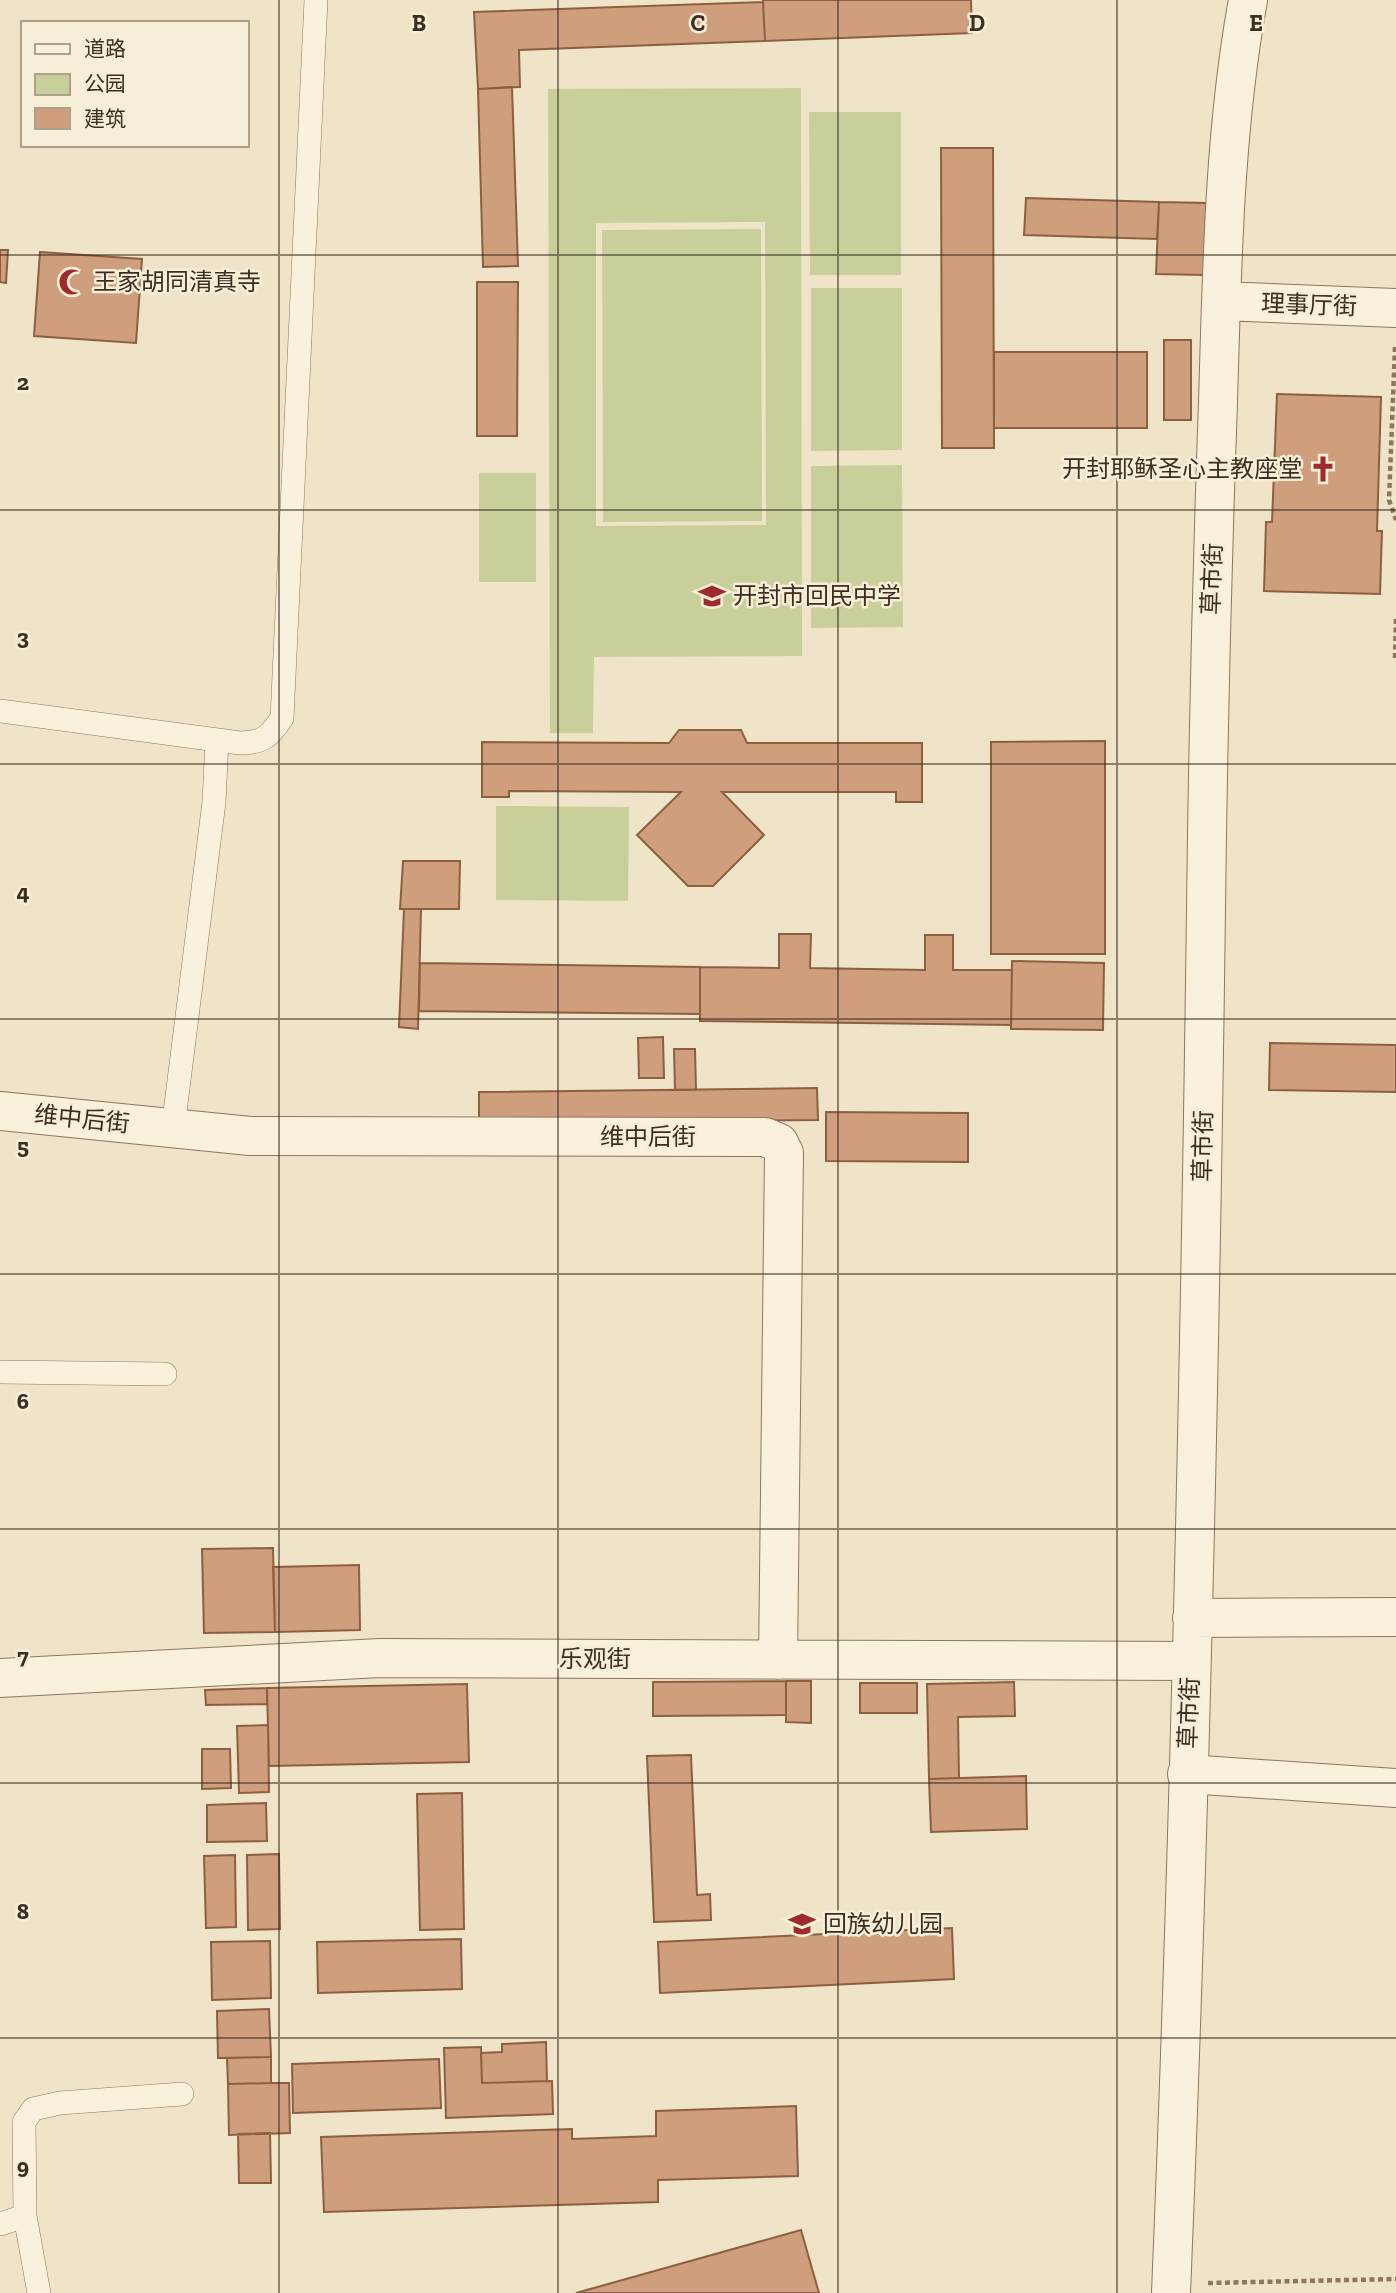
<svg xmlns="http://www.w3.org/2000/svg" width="1396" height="2293" font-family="'Zilla Slab','Noto Sans SC',serif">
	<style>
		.green { fill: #c9cf9b; fill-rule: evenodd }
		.building { fill: #cf9f7d; stroke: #8d5f41; stroke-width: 2 }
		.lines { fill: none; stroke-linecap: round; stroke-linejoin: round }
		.lane-casing { stroke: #8d765c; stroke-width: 24 }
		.street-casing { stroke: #8d765c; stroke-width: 40 }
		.path { stroke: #8d765c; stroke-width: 4.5; stroke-dasharray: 5 3.5; stroke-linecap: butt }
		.lane { stroke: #faf1dc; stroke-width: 23 }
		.street { stroke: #faf1dc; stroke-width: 38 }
		.grid { fill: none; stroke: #3d2e20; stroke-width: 2; stroke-opacity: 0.55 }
		.labels { text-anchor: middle; stroke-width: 5; stroke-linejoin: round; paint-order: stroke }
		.poi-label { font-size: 24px; fill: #3d2e20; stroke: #f7eed8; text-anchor: start }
		.street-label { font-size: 24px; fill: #3d2e20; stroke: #f7eed8 }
		.grid-label { font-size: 23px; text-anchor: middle; font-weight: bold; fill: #3d2e20; stroke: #f7eed8; stroke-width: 5; stroke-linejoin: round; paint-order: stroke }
	</style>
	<rect width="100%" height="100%" fill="#f0e4c8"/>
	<path class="green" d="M801,88l1,568 -208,1 -1,76h-43l-2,-644zM765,222l1,303 -170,1v-303z
		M809,112h92v163h-91z
		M761,229l1,292 -159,1 -1,-292z
		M811,288h91v162l-91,1z
		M902,465l1,162 -92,1v-162z
		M479,473h57v109h-57z
		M496,806l133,1 -1,94 -132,-1z"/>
	<path class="building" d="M763,0h208l1,33 -207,8z
		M763,2l2,39 -246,9 1,37 -42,2 -4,-77z
		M512,87l6,179 -35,1 -5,-178z
		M941,148h52l1,300h-52z
		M1026,198l133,4 -2,37 -133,-4z
		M1159,202l48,1 -3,72 -48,-1z
		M0,250h8l-2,33 -6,-1z
		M40,252l102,7 -6,84 -102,-7z
		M477,282h41l-1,154h-40z
		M1164,340h27v80h-27z
		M994,352h153v76h-153z
		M1277,394l104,3 -4,134h5l-2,63 -116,-3 2,-69h6z
		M679,730h62l6,13h175v59h-26v-10h-174l42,43 -51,51h-25l-51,-51 44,-43 -172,-1v6h-27v-55l187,1z
		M1105,741v213h-114v-212z
		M403,861h57l-1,48h-59z
		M404,909h17l-3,120 -19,-2z
		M779,934h32l-1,34 115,2v-35h28v35h59l-1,55 -311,-4v-54l79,1z
		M1012,961l92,2 -1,67 -92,-1z
		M420,963l280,4v47l-281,-3z
		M663,1037l1,41h-25l-1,-40z
		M1270,1043l126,2v47l-127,-2z
		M674,1049h21l1,41h-21z
		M817,1088l1,32 -339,3v-31z
		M826,1112l142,1v49l-142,-1z
		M273,1548l2,84 -71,1 -2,-84z
		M359,1565l1,65 -85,2 -2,-65z
		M786,1681h25v42l-25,-1z
		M786,1681v34l-133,1v-34z
		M1014,1682l1,34 -57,1 1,61 -30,1 -2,-95z
		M860,1683h57v30h-57z
		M467,1684l2,78 -200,4 -2,-78z
		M267,1688v16l-61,1 -1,-15z
		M268,1725l1,67 -30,1 -2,-67z
		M202,1749h28l1,39 -29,1z
		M691,1755l6,140 13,-1 1,26 -57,2 -7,-166z
		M1026,1776l1,53 -96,3 -2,-53z
		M462,1793l2,136 -44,1 -3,-136z
		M266,1803l1,38 -60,1v-37z
		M279,1854l1,75 -32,1 -1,-75z
		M235,1855l1,72 -30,1 -2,-72z
		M952,1928l2,51 -294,14 -2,-51z
		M461,1939l1,50 -144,4 -1,-51z
		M270,1941l1,57 -59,2 -1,-58z
		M269,2009l2,48 -53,1 -1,-47z
		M546,2042l1,39 -65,2 -1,-30 21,-1v-8z
		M481,2047l1,36 70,-2 1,33 -107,4 -2,-70z
		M271,2057v26l-43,1 -1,-26z
		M439,2059l2,49 -148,5 -1,-49z
		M271,2083h18l1,50 -61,2 -1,-51z
		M796,2106l2,70 -140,4v22l-334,10 -3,-75 251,-8v10l84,-3v-25z
		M270,2133l1,50h-32l-1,-49z
		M801,2230l18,63h-243z"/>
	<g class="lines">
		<g class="lane-casing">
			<path id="lane" d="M0,711l240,32c23,0 30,-7 42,-25l34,-718
				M173,1128l41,-326 3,-62
				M0,1372l165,2
				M0,2224l25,-8
				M39,2293l-14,-77 -1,-94 9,-13 27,-6 122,-9"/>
		</g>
		<g class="street-casing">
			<path id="street" d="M1221,301l175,7
				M0,1111l250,25 515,1 14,6 5,10 -6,507
				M1192,1618l204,-1
				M0,1678l380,-20 810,3
				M1187,1774l209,14
				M1171,2293c19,-461 29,-922 35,-1384 2,-169 6,-338 12,-507 4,-134 6,-270 30,-402"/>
		</g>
		<path class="path" d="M1395,347l-6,153 7,20
			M1395,658l1,-41
			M1208,2283l188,-4"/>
		<use href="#lane" class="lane"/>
		<use href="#street" class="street"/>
	</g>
	<path class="grid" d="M279,0v2293M558,0v2293M838,0v2293M1117,0v2293M0,255h1396M0,510h1396M0,764h1396M0,1019h1396M0,1274h1396M0,1529h1396M0,1783h1396M0,2038h1396"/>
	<defs>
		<g id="mosque-bare" transform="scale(2.1)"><path d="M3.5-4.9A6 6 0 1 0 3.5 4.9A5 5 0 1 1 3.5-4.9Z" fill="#9e2a2b" stroke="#f7eed8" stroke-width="2.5" paint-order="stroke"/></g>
		<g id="church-bare" transform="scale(2.1)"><path d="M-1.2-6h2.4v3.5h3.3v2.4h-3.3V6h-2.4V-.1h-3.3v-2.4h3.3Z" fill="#9e2a2b" stroke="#f7eed8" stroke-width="2.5" paint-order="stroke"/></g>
		<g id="school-bare" transform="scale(2.1)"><path d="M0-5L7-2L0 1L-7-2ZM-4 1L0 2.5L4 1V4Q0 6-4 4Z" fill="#9e2a2b" stroke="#f7eed8" stroke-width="2.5" paint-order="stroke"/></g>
	</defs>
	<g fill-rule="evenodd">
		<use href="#mosque-bare" x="72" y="282"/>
		<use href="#church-bare" x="1323" y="469"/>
		<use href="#school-bare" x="712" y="596"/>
		<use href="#school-bare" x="802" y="1924"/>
	</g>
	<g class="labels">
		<g class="poi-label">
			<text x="93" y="290">王家胡同清真寺</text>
			<text x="1302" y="477" text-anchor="end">开封耶稣圣心主教座堂</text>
			<text x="733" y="604">开封市回民中学</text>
			<text x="823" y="1932">回族幼儿园</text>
		</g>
		<g class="street-label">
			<text transform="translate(1309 305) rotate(2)" y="8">理事厅街</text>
			<text transform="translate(1212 579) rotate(-88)" y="8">草市街</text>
			<text transform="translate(82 1119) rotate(6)" y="8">维中后街</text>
			<text x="648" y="1145">维中后街</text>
			<text transform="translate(1203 1146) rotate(-89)" y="8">草市街</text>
			<text x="595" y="1667">乐观街</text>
			<text transform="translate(1189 1713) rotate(-88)" y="8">草市街</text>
		</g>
	</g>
	<g class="grid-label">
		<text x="419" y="31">B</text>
		<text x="698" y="31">C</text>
		<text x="977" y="31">D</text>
		<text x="1256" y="31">E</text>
		<text x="23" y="390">2</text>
		<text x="23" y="645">3</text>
		<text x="23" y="900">4</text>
		<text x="23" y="1154">5</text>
		<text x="23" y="1409">6</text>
		<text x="23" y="1664">7</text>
		<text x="23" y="1919">8</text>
		<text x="23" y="2174">9</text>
	</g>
	<rect x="21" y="21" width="228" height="126" fill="#f7eed8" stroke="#ada18e" stroke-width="2"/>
	<rect x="35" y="44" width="35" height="10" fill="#faf1dc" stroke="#ada18e" stroke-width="2"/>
	<text x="84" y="56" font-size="21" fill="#3d2e20">道路</text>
	<rect x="35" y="74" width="35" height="21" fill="#c9cf9b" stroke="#ada18e" stroke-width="2"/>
	<text x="84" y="91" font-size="21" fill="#3d2e20">公园</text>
	<rect x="35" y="108" width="35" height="21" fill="#cf9f7d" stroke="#ada18e" stroke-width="2"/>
	<text x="84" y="126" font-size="21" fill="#3d2e20">建筑</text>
</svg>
